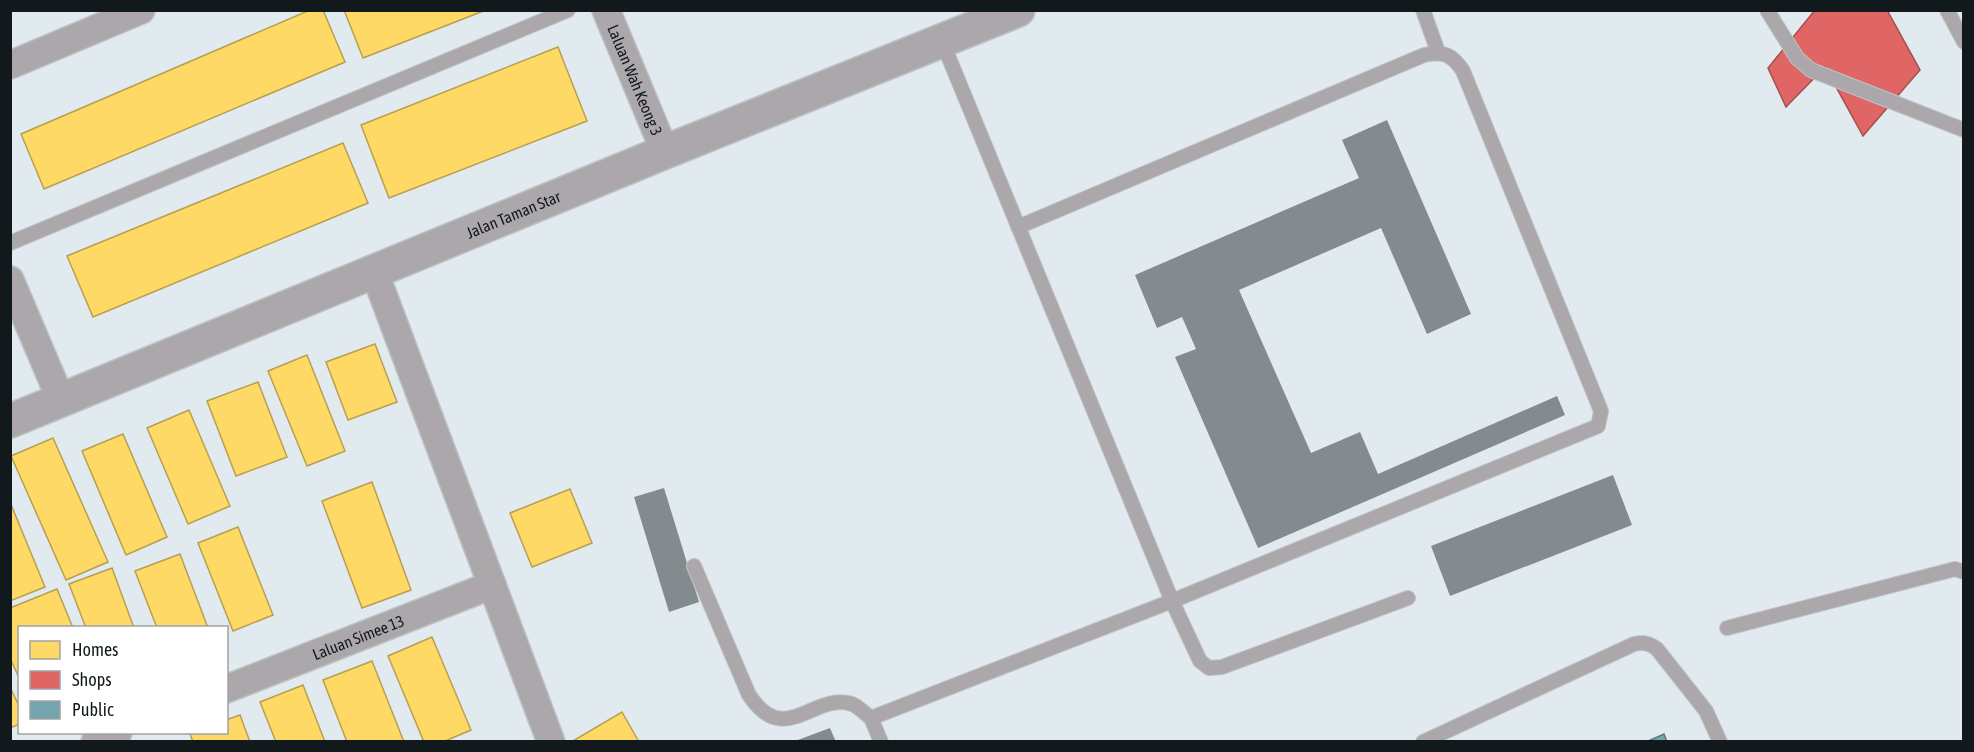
<svg xmlns="http://www.w3.org/2000/svg" width="1974" height="752" font-family="'Asap Condensed',sans-serif">
	<style>
		.homes { fill: #ffd966; stroke: #b89f50; stroke-width: 1.5 }
		.shops { fill: #e06666; stroke: #a24f50; stroke-width: 1.5 }
		.public { fill: #76a5af; stroke: #587b83; stroke-width: 1.5 }
		.building { fill: #848b8f }
		.lines { fill: none; stroke-linecap: round; stroke-linejoin: round }
		.service-casing { stroke: #bdc4c7; stroke-width: 16 }
		.minor-casing { stroke: #bdc4c7; stroke-width: 30 }
		.tertiary-casing { stroke: #bdc4c7; stroke-width: 36 }
		.service { stroke: #aca7aa; stroke-width: 14 }
		.minor { stroke: #aca7aa; stroke-width: 27 }
		.tertiary { stroke: #aca7aa; stroke-width: 33 }
		.labels { text-anchor: middle; stroke-width: 6; stroke-linejoin: round; paint-order: stroke }
		.street-label { font-size: 16px; fill: #12191c; stroke: #fff }
	</style>
	<rect width="100%" height="100%" fill="#e0eaef"/>
	<path class="homes" d="M310,10h13l22,52 -301,127 -23,-55z
		M344,10h142l-123,48z
		M558,47l29,74 -198,77 -28,-73z
		M343,143l25,60 -275,114 -26,-61z
		M375,344l22,58 -49,18 -22,-58z
		M307,355l38,96 -38,15 -39,-95z
		M258,382l29,75 -51,19 -29,-75z
		M189,410l41,96 -42,18 -41,-96z
		M123,434l44,103 -41,18 -44,-104z
		M53,438l55,124 -42,18 -55,-124z
		M372,482l39,108 -49,18 -40,-107z
		M570,489l22,54 -60,24 -22,-54z
		M10,502l35,85 -35,14z
		M238,527l35,88 -40,16 -35,-88z
		M180,554l28,74h-51l-22,-57z
		M112,568l22,60h-48l-17,-44z
		M57,589l16,39h-53v52l-10,-22v-50z
		M432,637l39,93 -28,12h-19l-36,-86z
		M372,661l32,81h-57l-24,-62z
		M303,685l22,57h-49l-16,-40z
		M10,687l10,21v16l-10,4z
		M622,712l17,30h-68z
		M240,715l10,27h-57l-3,-8 5,-2h31v-12z"/>
	<path class="shops" d="M1815,10h72l33,60 -57,66 -38,-69 -39,40 -18,-39z"/>
	<path class="public" d="M1664,734l3,8h-21z"/>
	<path class="building" d="M1387,120l84,194 -44,20 -46,-106 -142,62 72,163 49,-21 18,42 179,-78 8,19 -307,133 -83,-191 21,-8 -14,-32 -25,11 -22,-53 224,-97 -17,-38z
		M1613,475l19,50 -182,71 -19,-50z
		M664,488l35,114 -30,10 -35,-115z
		M830,728l6,14h-41v-1z"/>
	<g class="lines">
		<g class="service-casing">
			<path id="service" d="M1423,10l15,42
				M1767,10l30,48 14,12 153,60
				M1947,10l17,32
				M942,41l230,560 28,60 9,7 13,-1 186,-69
				M10,243l558,-233
				M694,566l55,129c36,54 64,-3 103,9 6,2 13,10 19,14
				M1727,628l228,-59 9,3
				M881,742l-10,-24 301,-117 426,-175 3,-15 -138,-340c-11,-17 -20,-20 -39,-16l-406,172
				M1423,742l211,-98c10,-2 15,-1 23,5l49,62 14,31"/>
		</g>
		<g class="minor-casing">
			<g id="minor">
				<path id="s1" d="M606,10l59,142"/>
				<path d="M10,65l131,-55"/>
				<path d="M374,271l177,471"/>
				<path d="M10,280l51,120"/>
				<path id="s2" d="M226,689l266,-104"/>
				<path d="M95,742l23,-10"/>
			</g>
		</g>
		<g class="tertiary-casing">
			<g id="tertiary">
				<path id="s3" d="M10,421l655,-269 353,-142"/>
			</g>
		</g>
		<use href="#service" class="service"/>
		<use href="#minor" class="minor"/>
		<use href="#tertiary" class="tertiary"/>
	</g>
	<g class="labels">
		<g class="street-label">
			<text dy="6" stroke="none"><textPath href="#s1" startOffset="76">Laluan Wah Keong 3</textPath></text>
			<text dy="6" stroke="none"><textPath href="#s3" startOffset="544">Jalan Taman Star</textPath></text>
			<text dy="6" stroke="none"><textPath href="#s2" startOffset="142">Laluan Simee 13</textPath></text>
		</g>
	</g>
	<rect width="1974" height="752" fill="none" stroke="#12191c" stroke-width="24"/>
	<rect x="18" y="626" width="210" height="108" fill="#ffffff" stroke="#a0a3a4" stroke-width="1.5"/>
	<rect x="30" y="641" width="30" height="18" fill="#ffd966" stroke="#a0a3a4" stroke-width="1.5"/>
	<text x="72" y="656" font-size="18" fill="#12191c">Homes</text>
	<rect x="30" y="671" width="30" height="18" fill="#e06666" stroke="#a0a3a4" stroke-width="1.5"/>
	<text x="72" y="686" font-size="18" fill="#12191c">Shops</text>
	<rect x="30" y="701" width="30" height="18" fill="#76a5af" stroke="#a0a3a4" stroke-width="1.5"/>
	<text x="72" y="716" font-size="18" fill="#12191c">Public</text>
</svg>
